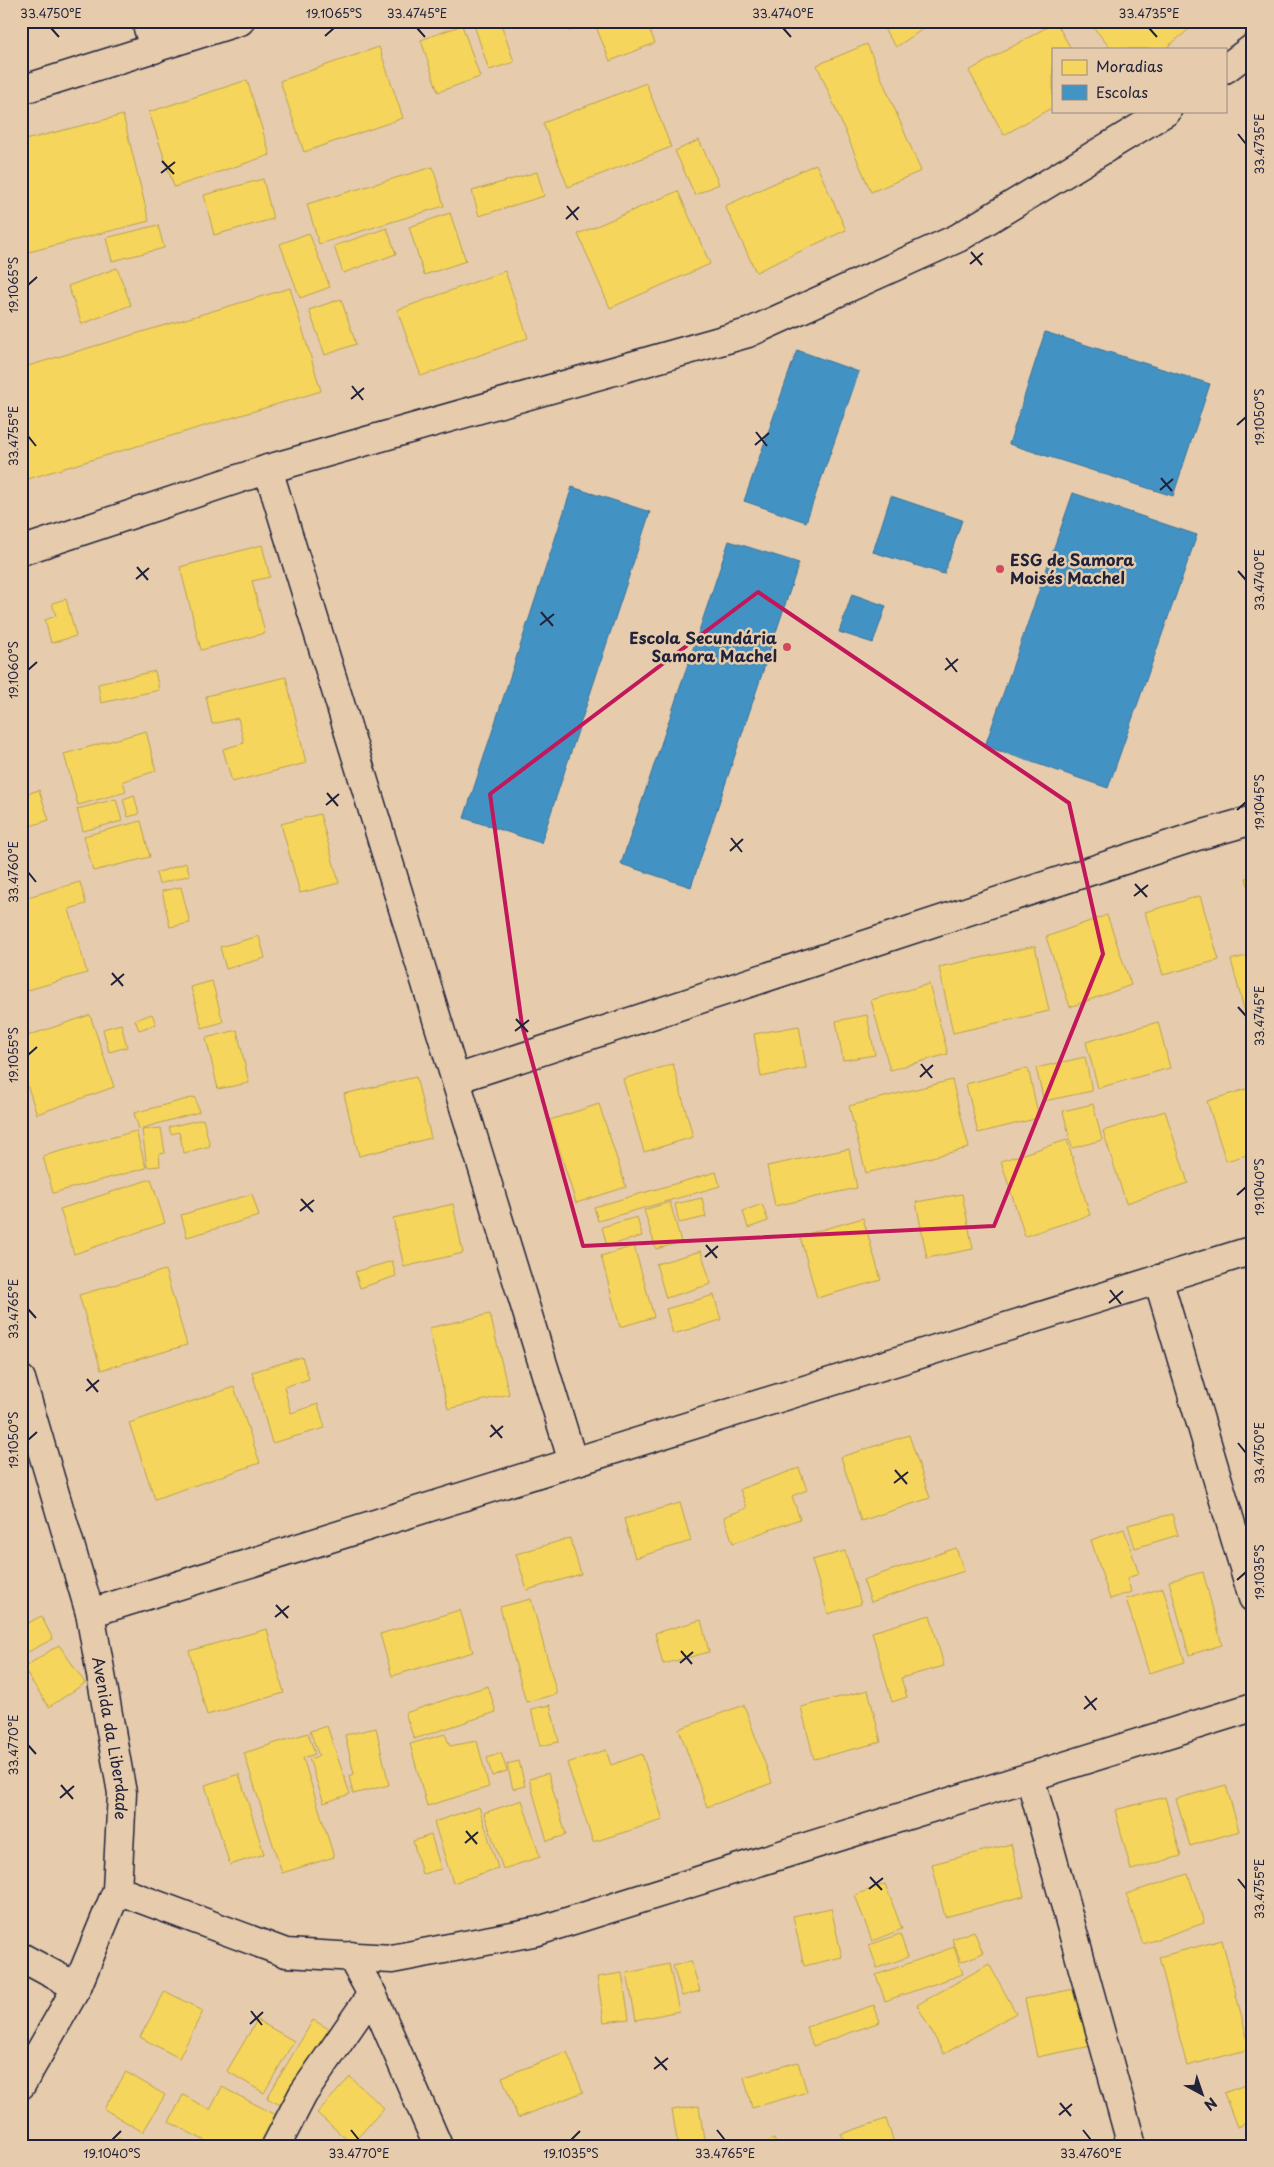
<svg xmlns="http://www.w3.org/2000/svg" width="1274" height="2167" font-family="'Playpen Sans',sans-serif">
	<style>
		.homes { fill: #f6d55c; stroke: #b69f52 }
		.schools { fill: #4393c3; stroke: #39719a }
		.lines { fill: none; stroke-linecap: round; stroke-linejoin: round }
		.minor-casing { stroke: #22223b; stroke-width: 31 }
		.minor { stroke: #e6ccad; stroke-width: 28 }
		.marked { fill: none; stroke: #c2185b; stroke-width: 4; stroke-linejoin: round }
		.ticks { fill: none; stroke: #22223b; stroke-width: 2 }
		.poi-dot { fill: #d1495b; stroke: #e6ccad; stroke-width: 2 }
		.labels { text-anchor: middle; stroke-width: 5; stroke-linejoin: round; paint-order: stroke }
		.poi-label { font-size: 16px; font-weight: bold; fill: #22223b; stroke: #e6ccad; text-anchor: start }
		.street-label { font-size: 16px; fill: #22223b; stroke: #e6ccad }
		.neatline { fill: none; stroke: #22223b; stroke-width: 2 }
		.ticks-label { font-size: 12px; text-anchor: middle; fill: #22223b }
	</style>
	<rect width="100%" height="100%" fill="#e6ccad"/>
	<filter id="ink" filterUnits="userSpaceOnUse"><feTurbulence type="fractalNoise" baseFrequency=".02" numOctaves="2"/><feDisplacementMap in="SourceGraphic" scale="10" xChannelSelector="R" yChannelSelector="G"/><feConvolveMatrix kernelMatrix="1 2 1 2 8 2 1 2 1" color-interpolation-filters="sRGB"/></filter>
	<g filter="url(#ink)">
		<path class="homes" d="M500,21l14,41 -25,8 -16,-48z
			M566,21h34l-31,10z
			M610,21h36l9,22 -45,18 -14,-34z
			M879,21h56l-39,26z
			M1103,21h96l-34,28h-54l-17,-21z
			M1056,22l15,27h-18v58l-49,28 -35,-64z
			M462,25l18,52 -42,15 -17,-52z
			M867,44l54,127 -50,21 -54,-127z
			M379,47l24,71 -99,34 -24,-71z
			M247,80l23,75 -96,32 -25,-75z
			M646,83l25,64 -103,40 -25,-64z
			M123,115l26,106 -128,33v-113z
			M699,140l20,44 -24,11 -20,-44z
			M816,164l30,66 -90,42 -31,-66z
			M433,167l11,39 -125,38 -12,-40z
			M537,172l7,24 -65,20 -7,-25z
			M263,179l10,40 -59,16 -10,-40z
			M678,191l32,73 -100,44 -32,-74z
			M450,213l16,48 -42,14 -15,-48z
			M158,225l6,23 -52,13 -6,-23z
			M387,228l9,26 -53,19 -9,-27z
			M309,233l21,54 -30,11 -20,-54z
			M117,268l14,37 -49,19 -14,-38z
			M505,271l23,67 -107,38 -24,-66z
			M290,288l31,103 -300,90v-113z
			M341,299l15,45 -31,11 -16,-45z
			M262,545l8,32 -18,4 13,52 -64,17 -21,-83z
			M66,599l10,37 -25,7 -6,-23 11,-4 -4,-13z
			M155,671l4,19 -58,13 -3,-19z
			M286,677l20,86 -74,19 -9,-33 21,-6 -6,-25 -26,6 -6,-28z
			M146,731l10,40 -33,10 3,11 -48,13 -14,-51z
			M39,790l10,30 -28,9v-33z
			M134,795l5,19 -11,3 -5,-18z
			M116,799l6,22 -39,10 -6,-22z
			M320,814l19,69 -39,10 -19,-69z
			M141,821l9,36 -57,14 -9,-35z
			M186,863l4,12 -31,9 -3,-11z
			M1253,876v26l-7,-24z
			M80,882l6,22 -17,5 18,64 -66,19v-93z
			M181,887l9,36 -20,4 -8,-36z
			M1200,896l19,64 -56,15 -18,-63z
			M1107,915l24,70 -61,22 -24,-70z
			M259,936l6,22 -39,11 -6,-22z
			M1035,946l14,65 -96,22 -14,-66z
			M1253,954v65l-6,1 -16,-60z
			M212,981l11,41 -21,6 -11,-41z
			M929,984l19,70 -58,16 -19,-70z
			M152,1014l4,10 -17,6 -4,-10z
			M90,1015l24,72 -77,27 -16,-47v-29z
			M867,1015l8,40 -32,5 -7,-39z
			M1158,1022l12,46 -72,20 -12,-46z
			M121,1024l6,23 -18,5 -6,-23z
			M799,1026l7,42 -45,9 -7,-43z
			M237,1030l12,53 -31,6 -12,-51z
			M1085,1057l7,34 -48,10 -8,-33z
			M673,1064l20,73 -49,15 -21,-73z
			M1028,1068l11,50 -61,15 -12,-49z
			M416,1077l15,61 -72,18 -15,-62z
			M952,1080l17,68 -103,25 -17,-67z
			M1253,1087v66l-27,8 -19,-60z
			M195,1097l4,15 -60,17 -5,-16z
			M599,1104l27,83 -50,16 -26,-83z
			M1093,1104l9,36 -30,8 -9,-37z
			M1165,1111l23,72 -62,20 -23,-72z
			M203,1119l7,27 -26,7 -5,-21 -8,2 -2,-7z
			M161,1128l4,25 -6,1 1,12 -13,1 -5,-37z
			M136,1131l10,37 -93,25 -10,-37z
			M1067,1140l23,75 -65,21 -24,-75z
			M849,1149l8,39 -82,18 -8,-40z
			M716,1172l4,14 -122,35 -4,-14z
			M151,1179l14,44 -91,31 -14,-45z
			M252,1194l7,22 -72,21 -6,-22z
			M962,1194l11,55 -46,9 -11,-56z
			M702,1198l4,19 -27,6 -4,-19z
			M670,1202l11,40 -25,7 -12,-39z
			M453,1204l10,49 -59,14 -11,-49z
			M762,1204l6,17 -20,7 -5,-17z
			M637,1217l5,19 -35,10 -5,-19z
			M863,1218l18,62 -64,18 -17,-62z
			M634,1246l20,71 -34,10 -19,-71z
			M701,1251l10,33 -45,14 -10,-34z
			M392,1261l4,15 -36,12 -5,-16z
			M165,1270l22,75 -86,25 -22,-75z
			M714,1295l7,25 -48,14 -7,-25z
			M490,1314l19,80 -61,15 -19,-81z
			M302,1357l7,22 -25,8 7,26 27,-9 7,24 -53,15 -20,-71z
			M234,1387l26,76 -105,36 -26,-76z
			M909,1435l21,63 -69,23 -20,-64z
			M799,1468l8,22 -15,6 8,23 -67,24 -9,-26 23,-9 -7,-19z
			M680,1503l11,38 -56,17 -11,-39z
			M1172,1514l6,21 -43,13 -7,-23z
			M1124,1529l15,45 -12,4 4,14 -21,7 -19,-59z
			M570,1538l11,36 -54,16 -11,-36z
			M956,1548l8,23 -93,31 -8,-22z
			M845,1551l16,53 -33,10 -16,-54z
			M1203,1572l19,73 -33,10 -20,-74z
			M1163,1588l22,74 -36,11 -23,-74z
			M531,1599l26,95 -31,8 -26,-95z
			M460,1610l13,42 -81,24 -12,-42z
			M930,1615l14,51 -43,12 6,19 -15,5 -20,-70z
			M41,1616l12,23 -29,15 -3,-4v-23z
			M701,1620l8,32 -46,12 -8,-31z
			M267,1629l17,64 -77,22 -18,-64z
			M59,1645l26,38 -36,24 -26,-39z
			M488,1686l8,26 -82,27 -9,-26z
			M868,1690l13,52 -67,17 -13,-52z
			M550,1705l9,37 -19,4 -9,-37z
			M744,1705l28,78 -65,24 -28,-78z
			M327,1726l23,68 -26,9 -15,-44 10,-3 -9,-25z
			M376,1728l13,57 -36,9 -4,-18 5,-2 -9,-39z
			M308,1733l7,21 -12,4 31,99 -52,16 -38,-120z
			M445,1734l5,12 27,-5 12,46 -62,19 -17,-62z
			M606,1750l5,15 31,-11 21,66 -70,22 -26,-79z
			M501,1753l6,18 -15,5 -5,-18z
			M519,1761l6,25 -12,3 -6,-25z
			M548,1773l18,62 -19,6 -18,-62z
			M239,1774l25,80 -34,11 -25,-80z
			M1226,1785l13,46 -49,15 -14,-47z
			M1165,1797l16,59 -50,14 -16,-60z
			M522,1800l18,57 -37,12 -19,-56z
			M479,1807l19,61 -45,15 -19,-61z
			M431,1835l10,34 -19,5 -9,-33z
			M1011,1844l13,52 -79,21 -13,-53z
			M1188,1874l16,49 -61,21 -17,-50z
			M885,1884l17,45 -30,12 -17,-46z
			M831,1908l11,49 -38,9 -11,-50z
			M974,1931l9,22 -22,9 -9,-23z
			M900,1934l8,23 -31,11 -8,-23z
			M1222,1940l28,109 -63,17 -28,-109z
			M954,1947l9,27 -78,27 -9,-26z
			M691,1961l9,30 -18,5 -9,-30z
			M669,1964l10,47 -43,9 -9,-47z
			M989,1964l27,49 -72,41 -27,-49z
			M622,1973l7,46 -25,3 -7,-45z
			M1079,1988l12,58 -54,11 -12,-58z
			M165,1991l38,20 -24,47 -39,-21z
			M874,2005l6,17 -67,24 -7,-19z
			M257,2020l37,21 -30,52 -37,-22z
			M313,2020l16,9 -45,78 -17,-9z
			M567,2052l16,40 -65,26 -16,-41z
			M798,2062l9,30 -55,16 -8,-31z
			M126,2072l39,23 -22,37 -39,-23z
			M350,2077l34,31 -32,36 -35,-31z
			M1253,2082v39l-16,6 -13,-34z
			M222,2087l54,28 -16,31h-45l-46,-24 14,-27 27,15z
			M699,2106l6,40h-27l-6,-36z
			M886,2119l9,27h-50l-4,-12z
			M86,2138l13,8h-18z
			M118,2138l13,8h-18z
			M774,2139l3,7h-20z
			M372,2140l11,6h-14z"/>
		<path class="schools" d="M1045,332l165,52 -37,112 -164,-52z
			M797,350l62,22 -53,150 -62,-21z
			M572,487l78,25 -109,331 -77,-25z
			M1073,493l124,42 -89,253 -123,-42z
			M891,496l71,24 -18,54 -71,-22z
			M729,541l70,22 -108,324 -70,-23z
			M852,594l34,12 -13,37 -34,-11z"/>
		<g class="lines">
			<g class="minor-casing">
				<g id="minor">
					<path d="M146,21l8,28"/>
					<path d="M1225,69l28,-21"/>
					<path d="M21,90l219,-69"/>
					<path d="M268,469l305,993"/>
					<path d="M21,551l247,-82 480,-136 210,-95 209,-127"/>
					<path d="M456,1079l741,-243 56,-16"/>
					<path d="M1158,1279l95,319"/>
					<path id="s1" d="M21,1379l69,234 32,180 -5,97 -40,97 -56,98"/>
					<path d="M90,1613l1163,-363"/>
					<path d="M1030,1777l102,369"/>
					<path d="M117,1890l169,63 106,6 146,-28 715,-224"/>
					<path d="M351,1956l21,38 66,152"/>
					<path d="M21,1957l56,30"/>
					<path d="M276,2146l27,-52 69,-100"/>
				</g>
			</g>
			<use href="#minor" class="minor"/>
		</g>
	</g>
	<path class="marked" d="M758,592l311,211 34,151 -109,272 -411,20 -61,-221 -32,-231z"/>
	<path class="ticks" d="M51,28l8,9M417,28l8,9M783,28l8,9M1149,28l8,9M325,36l9,-8M1238,134l8,10M162,161l12,13M161,173l14,-11M567,206l11,14M566,219l13,-12M971,252l11,13M970,264l13,-11M28,285l9,-8M352,386l11,14M351,399l13,-11M1237,425l9,-8M756,432l11,14M28,436l8,10M755,445l14,-12M1161,478l11,13M1160,490l13,-11M137,567l11,13M1238,571l8,9M136,579l13,-11M541,612l12,14M540,625l14,-11M946,658l11,14M28,670l9,-8M945,670l13,-11M327,793l11,13M326,805l13,-11M1237,810l9,-8M731,838l11,14M730,851l13,-12M28,872l8,10M1135,884l12,13M1134,896l14,-11M112,973l11,13M111,985l13,-11M1238,1007l8,9M516,1019l12,13M515,1031l14,-11M28,1055l9,-8M921,1064l11,14M920,1077l13,-12M1237,1195l9,-8M301,1199l12,13M300,1211l14,-11M706,1245l11,13M705,1257l13,-11M1110,1290l11,14M1109,1303l14,-12M28,1309l8,9M87,1379l11,13M86,1391l13,-11M491,1425l11,13M490,1437l13,-11M28,1440l9,-8M1238,1443l8,10M895,1470l12,14M894,1483l14,-11M1237,1580l9,-8M276,1605l12,13M275,1617l14,-11M681,1651l11,13M680,1663l13,-11M1085,1696l11,14M1084,1709l13,-11M28,1745l8,9M61,1785l12,14M60,1798l14,-12M466,1831l11,13M465,1843l13,-11M870,1877l12,13M1238,1879l8,10M869,1889l14,-11M251,2011l11,14M250,2024l13,-12M655,2057l12,13M654,2069l14,-11M1060,2103l11,13M1059,2115l13,-11M351,2130l8,10M717,2130l8,10M1083,2130l8,10M112,2140l9,-9M571,2140l9,-9"/>
	<g class="poi-dot">
		<circle cx="1000" cy="569" r="5"/>
		<circle cx="787" cy="647" r="5"/>
	</g>
	<g class="labels">
		<g class="poi-label">
			<text x="1010" y="566">ESG de Samora<tspan x="1010" dy="18">Moisés Machel</tspan></text>
			<text x="777" y="644" text-anchor="end">Escola Secundária<tspan x="777" dy="18">Samora Machel</tspan></text>
		</g>
		<g class="street-label">
			<text dy="6" stroke="none"><textPath href="#s1" startOffset="371">Avenida da Liberdade</textPath></text>
		</g>
	</g>
	<rect width="1274" height="2167" fill="none" stroke="#e6ccad" stroke-width="55"/>
	<rect x="1052" y="48" width="175" height="65" fill="#e6ccad" stroke="#98887f"/>
	<rect x="1062" y="60" width="25" height="15" fill="#f6d55c" stroke="#98887f"/>
	<text x="1096" y="72" font-size="15" fill="#22223b">Moradias</text>
	<rect x="1062" y="85" width="25" height="15" fill="#4393c3" stroke="#98887f"/>
	<text x="1096" y="98" font-size="15" fill="#22223b">Escolas</text>
	<g transform="translate(1202 2094) rotate(140)" stroke="#e6ccad" stroke-width="4" paint-order="stroke">
	<path d="M0-4L9 19L0 12L-9 19Z" fill="#22223b"/>
	<text y="-8" font-size="14" font-weight="bold" text-anchor="middle" fill="#22223b">N</text>
	</g>
	<rect x="28" y="28" width="1218" height="2112" class="neatline"/>
	<g class="ticks-label">
		<text x="51" y="18">33.4750°E</text>
		<text x="334" y="18">19.1065°S</text>
		<text x="417" y="18">33.4745°E</text>
		<text x="783" y="18">33.4740°E</text>
		<text x="1149" y="18">33.4735°E</text>
		<text transform="translate(1260 144) rotate(-90)" y="4">33.4735°E</text>
		<text transform="translate(14 285) rotate(-90)" y="4">19.1065°S</text>
		<text transform="translate(1260 417) rotate(-90)" y="4">19.1050°S</text>
		<text transform="translate(14 436) rotate(-90)" y="4">33.4755°E</text>
		<text transform="translate(1260 580) rotate(-90)" y="4">33.4740°E</text>
		<text transform="translate(14 670) rotate(-90)" y="4">19.1060°S</text>
		<text transform="translate(1260 802) rotate(-90)" y="4">19.1045°S</text>
		<text transform="translate(14 872) rotate(-90)" y="4">33.4760°E</text>
		<text transform="translate(1260 1016) rotate(-90)" y="4">33.4745°E</text>
		<text transform="translate(14 1055) rotate(-90)" y="4">19.1055°S</text>
		<text transform="translate(1260 1187) rotate(-90)" y="4">19.1040°S</text>
		<text transform="translate(14 1309) rotate(-90)" y="4">33.4765°E</text>
		<text transform="translate(14 1440) rotate(-90)" y="4">19.1050°S</text>
		<text transform="translate(1260 1453) rotate(-90)" y="4">33.4750°E</text>
		<text transform="translate(1260 1572) rotate(-90)" y="4">19.1035°S</text>
		<text transform="translate(14 1745) rotate(-90)" y="4">33.4770°E</text>
		<text transform="translate(1260 1889) rotate(-90)" y="4">33.4755°E</text>
		<text x="112" y="2158">19.1040°S</text>
		<text x="359" y="2158">33.4770°E</text>
		<text x="571" y="2158">19.1035°S</text>
		<text x="725" y="2158">33.4765°E</text>
		<text x="1091" y="2158">33.4760°E</text>
	</g>
</svg>
